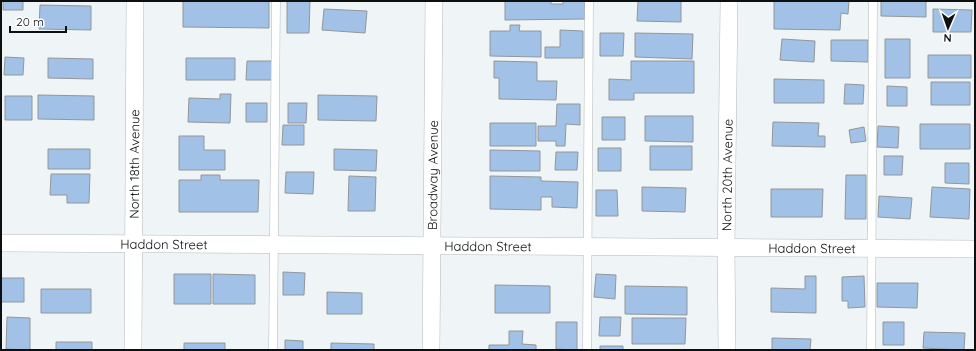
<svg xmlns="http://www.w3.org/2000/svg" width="976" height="351" font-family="Quicksand,sans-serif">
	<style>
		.building { fill: #a2c1e7; stroke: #92969a }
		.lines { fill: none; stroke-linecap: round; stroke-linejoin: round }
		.service-casing { stroke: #b3b9bb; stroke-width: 9 }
		.minor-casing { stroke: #b3b9bb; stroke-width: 18 }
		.service { stroke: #fff; stroke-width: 8 }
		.minor { stroke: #fff; stroke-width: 17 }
		.labels { text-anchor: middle; stroke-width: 4; stroke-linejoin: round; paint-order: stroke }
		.street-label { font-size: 13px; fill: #0d0f10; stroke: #fff }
	</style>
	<rect width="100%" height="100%" fill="#eff5f7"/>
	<path class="building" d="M3,1h20v9h-20z
		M183,1h86v27l-86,-1z
		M287,1h23l-1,32h-22z
		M505,1h46v3h12v-3h22v18l-80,1z
		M638,1h43v21l-44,-1z
		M774,1h75l-1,13 -7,-1 -1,17 -66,-1z
		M881,1h45v16l-45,-1z
		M40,5l51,1v24l-52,-1z
		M324,9l43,2 -2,22 -43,-3z
		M933,9l39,1 -1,22h-38z
		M510,25h10l-1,6h22v26l-51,-1v-25h20z
		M560,30l23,1v27h-38v-11h15z
		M600,33h24l-1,23h-23z
		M635,33l58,1 -1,25 -57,-2z
		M782,39l33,2 -1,21 -34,-2z
		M885,39h25v39h-25z
		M831,40h37v22l-37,-1z
		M928,55h43v23h-43z
		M5,57l19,1 -1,17h-19z
		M48,58l45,1v20l-45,-1z
		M186,58h49v22h-49z
		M247,61h25v19h-26z
		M494,61l43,1v19h20l-1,19 -57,-1v-21h-5z
		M631,61h63v32h-60v7h-25v-21l22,1z
		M774,79l50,1v23h-50z
		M931,82h39v23h-39z
		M845,84l19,1 -1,19h-19z
		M887,86l20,1v19h-20z
		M220,94h11l-1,29 -42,-1 1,-24 31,1z
		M38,95l56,1v24l-56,-1z
		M318,95l59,1 -1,25 -58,-1z
		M5,96h27v24h-27z
		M246,103h21v19h-21z
		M288,103h19l-1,20h-18z
		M557,104h23v21l-14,-1 -1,22h-9v-5h-18v-15h18z
		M645,116h48v26l-48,-1z
		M602,117h23v23h-23z
		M773,122l46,1 -1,13h7v11l-53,-1z
		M490,123h46v23h-46z
		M920,124h50v25h-50z
		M283,125h21v20h-22z
		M878,126l21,1 -1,21 -21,-1z
		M864,127l2,14 -15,2 -2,-13z
		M179,136h25v14h21v20h-46z
		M650,146h42v24h-42z
		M598,148h23v23h-23z
		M48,149h42v20h-42z
		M334,149l43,1 -1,21 -42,-1z
		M490,150l50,1v20h-50z
		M556,152h22l-1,18h-22z
		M884,156h19l-1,19h-18z
		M945,163h24v21l-24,-1z
		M286,172h28l-1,22 -28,-1z
		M51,174h39l-1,29h-22v-8h-17z
		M201,175h19v5h39l-1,32h-79v-32h22z
		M846,175h20v44h-21z
		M349,176l27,1 -1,34h-27z
		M490,176l51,1v4l37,1 -1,26 -25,-1v-10h-11v13l-51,-1z
		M642,187l44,1 -1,24 -43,-1z
		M932,187l38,2 -1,30 -39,-2z
		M771,189h52l-1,28h-51z
		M596,190h21l1,26h-22z
		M879,196l33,2 -2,21 -32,-2z
		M283,272l22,1 -1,22h-21z
		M174,274h37v30h-37z
		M213,274l42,1v29h-42z
		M596,274l20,1 -1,24 -21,-2z
		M805,276h11v37l-45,-1v-24l34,1z
		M864,276l1,31 -17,1v-7h-6v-24z
		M1,278h23v24h-23z
		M877,283h41l-1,25 -40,-1z
		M495,285l55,1v27h-55z
		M625,286l62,1v28l-62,-1z
		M41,289h50v24h-50z
		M327,292l35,1v21h-35z
		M7,317l23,1v32l-24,-1z
		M600,317h21l-1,19h-21z
		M632,318h54l-1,26h-53z
		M556,322h21v28l-21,-1z
		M883,322h21v23h-21z
		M509,331h14l-1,13 14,1v5h-47v-5h20z
		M924,332l41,1 -1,17 -41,-2z
		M772,338l39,1 -1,11h-38z
		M285,340l18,1v9h-18z
		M56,342h36v8h-36z
		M184,343h41v7h-41z
		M331,343l43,1v6h-49h6z
		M600,346h23v4h-23z"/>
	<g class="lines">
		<g class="service-casing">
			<path id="service" d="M273,350l3,-349
				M587,350l2,-349
				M871,350l2,-349"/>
		</g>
		<g class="minor-casing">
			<g id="minor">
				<path id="s1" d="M1,243l974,6"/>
				<path id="s2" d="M133,350l2,-349"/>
				<path id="s3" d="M431,350l3,-349"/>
				<path id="s4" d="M727,350l-1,-102 3,-247"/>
			</g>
		</g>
		<use href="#service" class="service"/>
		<use href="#minor" class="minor"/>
	</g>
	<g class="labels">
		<g class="street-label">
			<text dy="5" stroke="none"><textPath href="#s2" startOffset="186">North 18th Avenue</textPath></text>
			<text dy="5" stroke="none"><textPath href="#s3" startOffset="175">Broadway Avenue</textPath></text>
			<text dy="5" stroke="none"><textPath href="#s4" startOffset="175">North 20th Avenue</textPath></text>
			<text dy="5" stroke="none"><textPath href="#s1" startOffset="163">Haddon Street</textPath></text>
			<text dy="5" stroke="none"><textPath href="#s1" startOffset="487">Haddon Street</textPath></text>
			<text dy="5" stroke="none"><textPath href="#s1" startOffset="811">Haddon Street</textPath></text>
		</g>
	</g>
	<rect width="976" height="351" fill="none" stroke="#0d0f10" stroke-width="4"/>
	<g transform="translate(948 28) rotate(182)" stroke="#ffffff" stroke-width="3" paint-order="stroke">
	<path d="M0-3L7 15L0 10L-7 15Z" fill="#0d0f10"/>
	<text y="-6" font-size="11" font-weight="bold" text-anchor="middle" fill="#0d0f10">N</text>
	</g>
	<path d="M10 26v6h56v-6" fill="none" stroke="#0d0f10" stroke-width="2"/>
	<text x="16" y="26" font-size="12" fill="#0d0f10" stroke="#ffffff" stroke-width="3" paint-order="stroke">20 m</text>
</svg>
